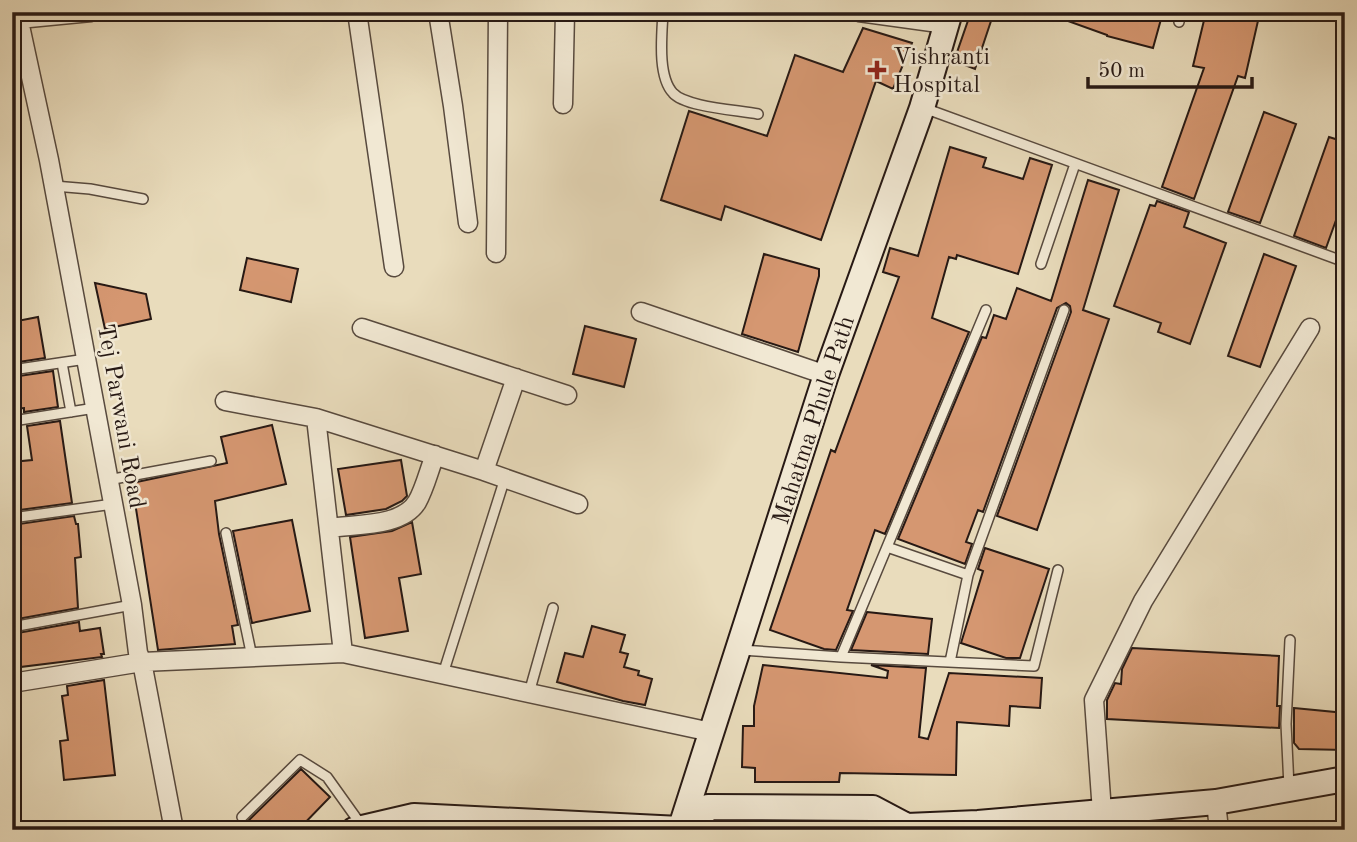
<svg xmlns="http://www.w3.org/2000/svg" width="1357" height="842" font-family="'Old Standard TT',serif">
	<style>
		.building { fill: #d59771; stroke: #271914; stroke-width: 2 }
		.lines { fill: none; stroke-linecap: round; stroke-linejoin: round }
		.lane-casing { stroke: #584a3e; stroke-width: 12 }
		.street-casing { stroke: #584a3e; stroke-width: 21 }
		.secondary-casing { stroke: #271914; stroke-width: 28 }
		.lane { stroke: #f1e8d3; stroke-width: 9 }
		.street { stroke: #f1e8d3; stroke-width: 18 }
		.secondary { stroke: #f1e8d3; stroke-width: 24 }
		.poi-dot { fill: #8f2418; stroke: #f1e8d3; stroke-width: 2.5 }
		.labels { text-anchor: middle; stroke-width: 5; stroke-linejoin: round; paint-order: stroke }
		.poi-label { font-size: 24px; fill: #271914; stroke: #f1e8d3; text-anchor: start }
		.street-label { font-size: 24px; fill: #271914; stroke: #f1e8d3 }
	</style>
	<rect width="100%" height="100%" fill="#e9dcbc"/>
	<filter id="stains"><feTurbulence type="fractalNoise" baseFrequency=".00286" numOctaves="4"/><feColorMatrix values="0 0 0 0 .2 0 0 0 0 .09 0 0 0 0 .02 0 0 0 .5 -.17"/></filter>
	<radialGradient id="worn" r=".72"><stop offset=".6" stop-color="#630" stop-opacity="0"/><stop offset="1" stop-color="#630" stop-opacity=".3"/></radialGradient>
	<path class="building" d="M971,12h23l-19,57 -21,-8z
		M1052,12h111l-10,36 -46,-12v-1l-56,-20z
		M1206,12h54l-15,66 -7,-2 -44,123 -32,-12 42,-119 -11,-2z
		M863,28l49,15 -19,46 -17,-8 -55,159 -96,-34 -4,14 -60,-20 28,-89 78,25 28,-81 48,17z
		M1264,112l32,12 -36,99 -32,-11z
		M1329,137l16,5v53l-19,53 -32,-12z
		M950,147l36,11 -3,9 40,12 7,-21 22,7 -34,109 -61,-19 -1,4 -7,-2 -17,61 37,14 -84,202 -10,-4 -28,80 6,1 -17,39 -12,-1 -54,-19 61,-180 4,2 64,-175 -16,-5 7,-24 28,8z
		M1088,180l31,10 -36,120 26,9 -72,211 -40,-14 74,-204 -1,-6 -4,-3 -9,5 -74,204 -5,-2 -12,32 6,2 -7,20 -67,-25 84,-202 4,1 8,-23 12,4 11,-31 34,13z
		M1157,201l32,11 -5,15 42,16 -36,101 -32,-12 3,-9 -47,-17 36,-101 5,1z
		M764,254l55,15v7l-21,76 -56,-18z
		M1264,254l32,12 -36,101 -32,-11z
		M247,258l51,11 -7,33 -51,-12z
		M95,283l51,11 5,25 -46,10z
		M38,317l7,41 -33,5v-41z
		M585,326l51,13 -12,48 -51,-13z
		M53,371l5,36 -34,5v-4l-12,1v-32z
		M60,421l12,82 -60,8v-49l20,-2 -5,-34z
		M272,425l14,59 -71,17 4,33 19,91 -6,1 3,18 -77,6 -26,-167 95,-20 -6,-26z
		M401,460l6,36 -5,5 -16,8 -40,6 -8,-46z
		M74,516l2,8h2l3,33 -6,1 3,50 -66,12v-95z
		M292,520l18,91 -58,12 -19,-92z
		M412,522l9,52 -22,4 9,53 -43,7 -15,-101 42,-6z
		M985,548l64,21 -29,89h-14l-45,-15 22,-72 -5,-2z
		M867,612l65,7 -4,35 -77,-4z
		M79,622l1,9 20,-3 4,26h-3l1,3 -90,11v-34z
		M592,626l33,9 -5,17 8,2 -4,13 15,4 -1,4 14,4 -7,26 -22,-4 -66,-19 8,-29 18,4z
		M1132,648l147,8 -2,50h3l-1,22 -172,-9v-19l8,-17 6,1 1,-15z
		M763,665l124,13 1,-7 -17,-6 55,3 -7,69 9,2 21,-66 93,5 -2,30 -30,-2 -1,20 -52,-4 -1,53 -116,-2 -1,9h-84v-14l-13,-1 1,-41h11v-20z
		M104,680l11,95 -51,5 -4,-39 8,-1 -6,-44 6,-1 -1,-9z
		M1294,708l51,5v37l-46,-1 -5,-6z
		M301,769l29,28 -32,33h-64l6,-6 7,-2z"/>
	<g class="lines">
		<g class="lane-casing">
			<path id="lane" d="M663,12c-1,22 -6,64 10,81 12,14 65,17 85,21
				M1179,22l1,-10
				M924,108l421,154
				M54,186l36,3 53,10
				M1041,264l34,-100
				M62,363l9,49
				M12,370l74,-11
				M13,421l82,-13
				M108,480l103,-19
				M12,518l101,-14
				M226,533l26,124
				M887,547l81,28
				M12,627l120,-22
				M741,650l100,7 193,9 24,-96
				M841,657l145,-347
				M950,662l18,-87 96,-265
				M443,674l62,-196
				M529,693l24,-85
				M1289,787l-3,-63 4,-84
				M242,817l58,-57 27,17 35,49"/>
		</g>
		<g class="street-casing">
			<path id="street" d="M17,12l32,148 83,445 6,48 4,9 32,168
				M357,12l37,255
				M438,12l15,94 15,117
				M859,12l87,12
				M19,19l72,-7
				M563,104l2,-92
				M496,253l2,-241
				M641,312l185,63
				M362,328l205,67
				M225,401l91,17 168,53 94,33
				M316,418l27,235
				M484,471l32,-93
				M330,528c26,-4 72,-1 87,-26 8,-14 12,-32 18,-47
				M12,683l130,-21 201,-9 368,79
				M1216,802l3,28
				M1102,812l-8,-112 49,-99 167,-273"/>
		</g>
		<g class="secondary-casing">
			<path id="secondary" d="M354,830l60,-14 266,13
				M680,830l146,-455 96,-267 28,-96
				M690,830l18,-23 165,1 34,18 71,-3 238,-21 129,-23"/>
		</g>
		<use href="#lane" class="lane"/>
		<use href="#street" class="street"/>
		<use href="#secondary" class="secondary"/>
	</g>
	<path class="poi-dot" d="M873.5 59.5h7v7h7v7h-7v7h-7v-7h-7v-7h7z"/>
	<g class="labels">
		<g class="poi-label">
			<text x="893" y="64">Vishranti<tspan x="893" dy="28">Hospital</tspan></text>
		</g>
		<g class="street-label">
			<text transform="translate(122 416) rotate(80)" y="8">Tej Parwani Road</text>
			<text transform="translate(813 420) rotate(-72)" y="8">Mahatma Phule Path</text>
		</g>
	</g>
	<rect width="1357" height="842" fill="none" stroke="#e9dcbc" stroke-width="42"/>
	<rect x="14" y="14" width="1329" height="814" fill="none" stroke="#271914" stroke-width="3.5"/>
	<rect x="21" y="21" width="1315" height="800" fill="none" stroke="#271914" stroke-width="2"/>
	<path d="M1088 77v10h164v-10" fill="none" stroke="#271914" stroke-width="3.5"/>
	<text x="1098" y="77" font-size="21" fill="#271914" stroke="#f1e8d3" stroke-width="5" paint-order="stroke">50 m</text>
	<rect width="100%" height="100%" filter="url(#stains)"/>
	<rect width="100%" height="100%" fill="url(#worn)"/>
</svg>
